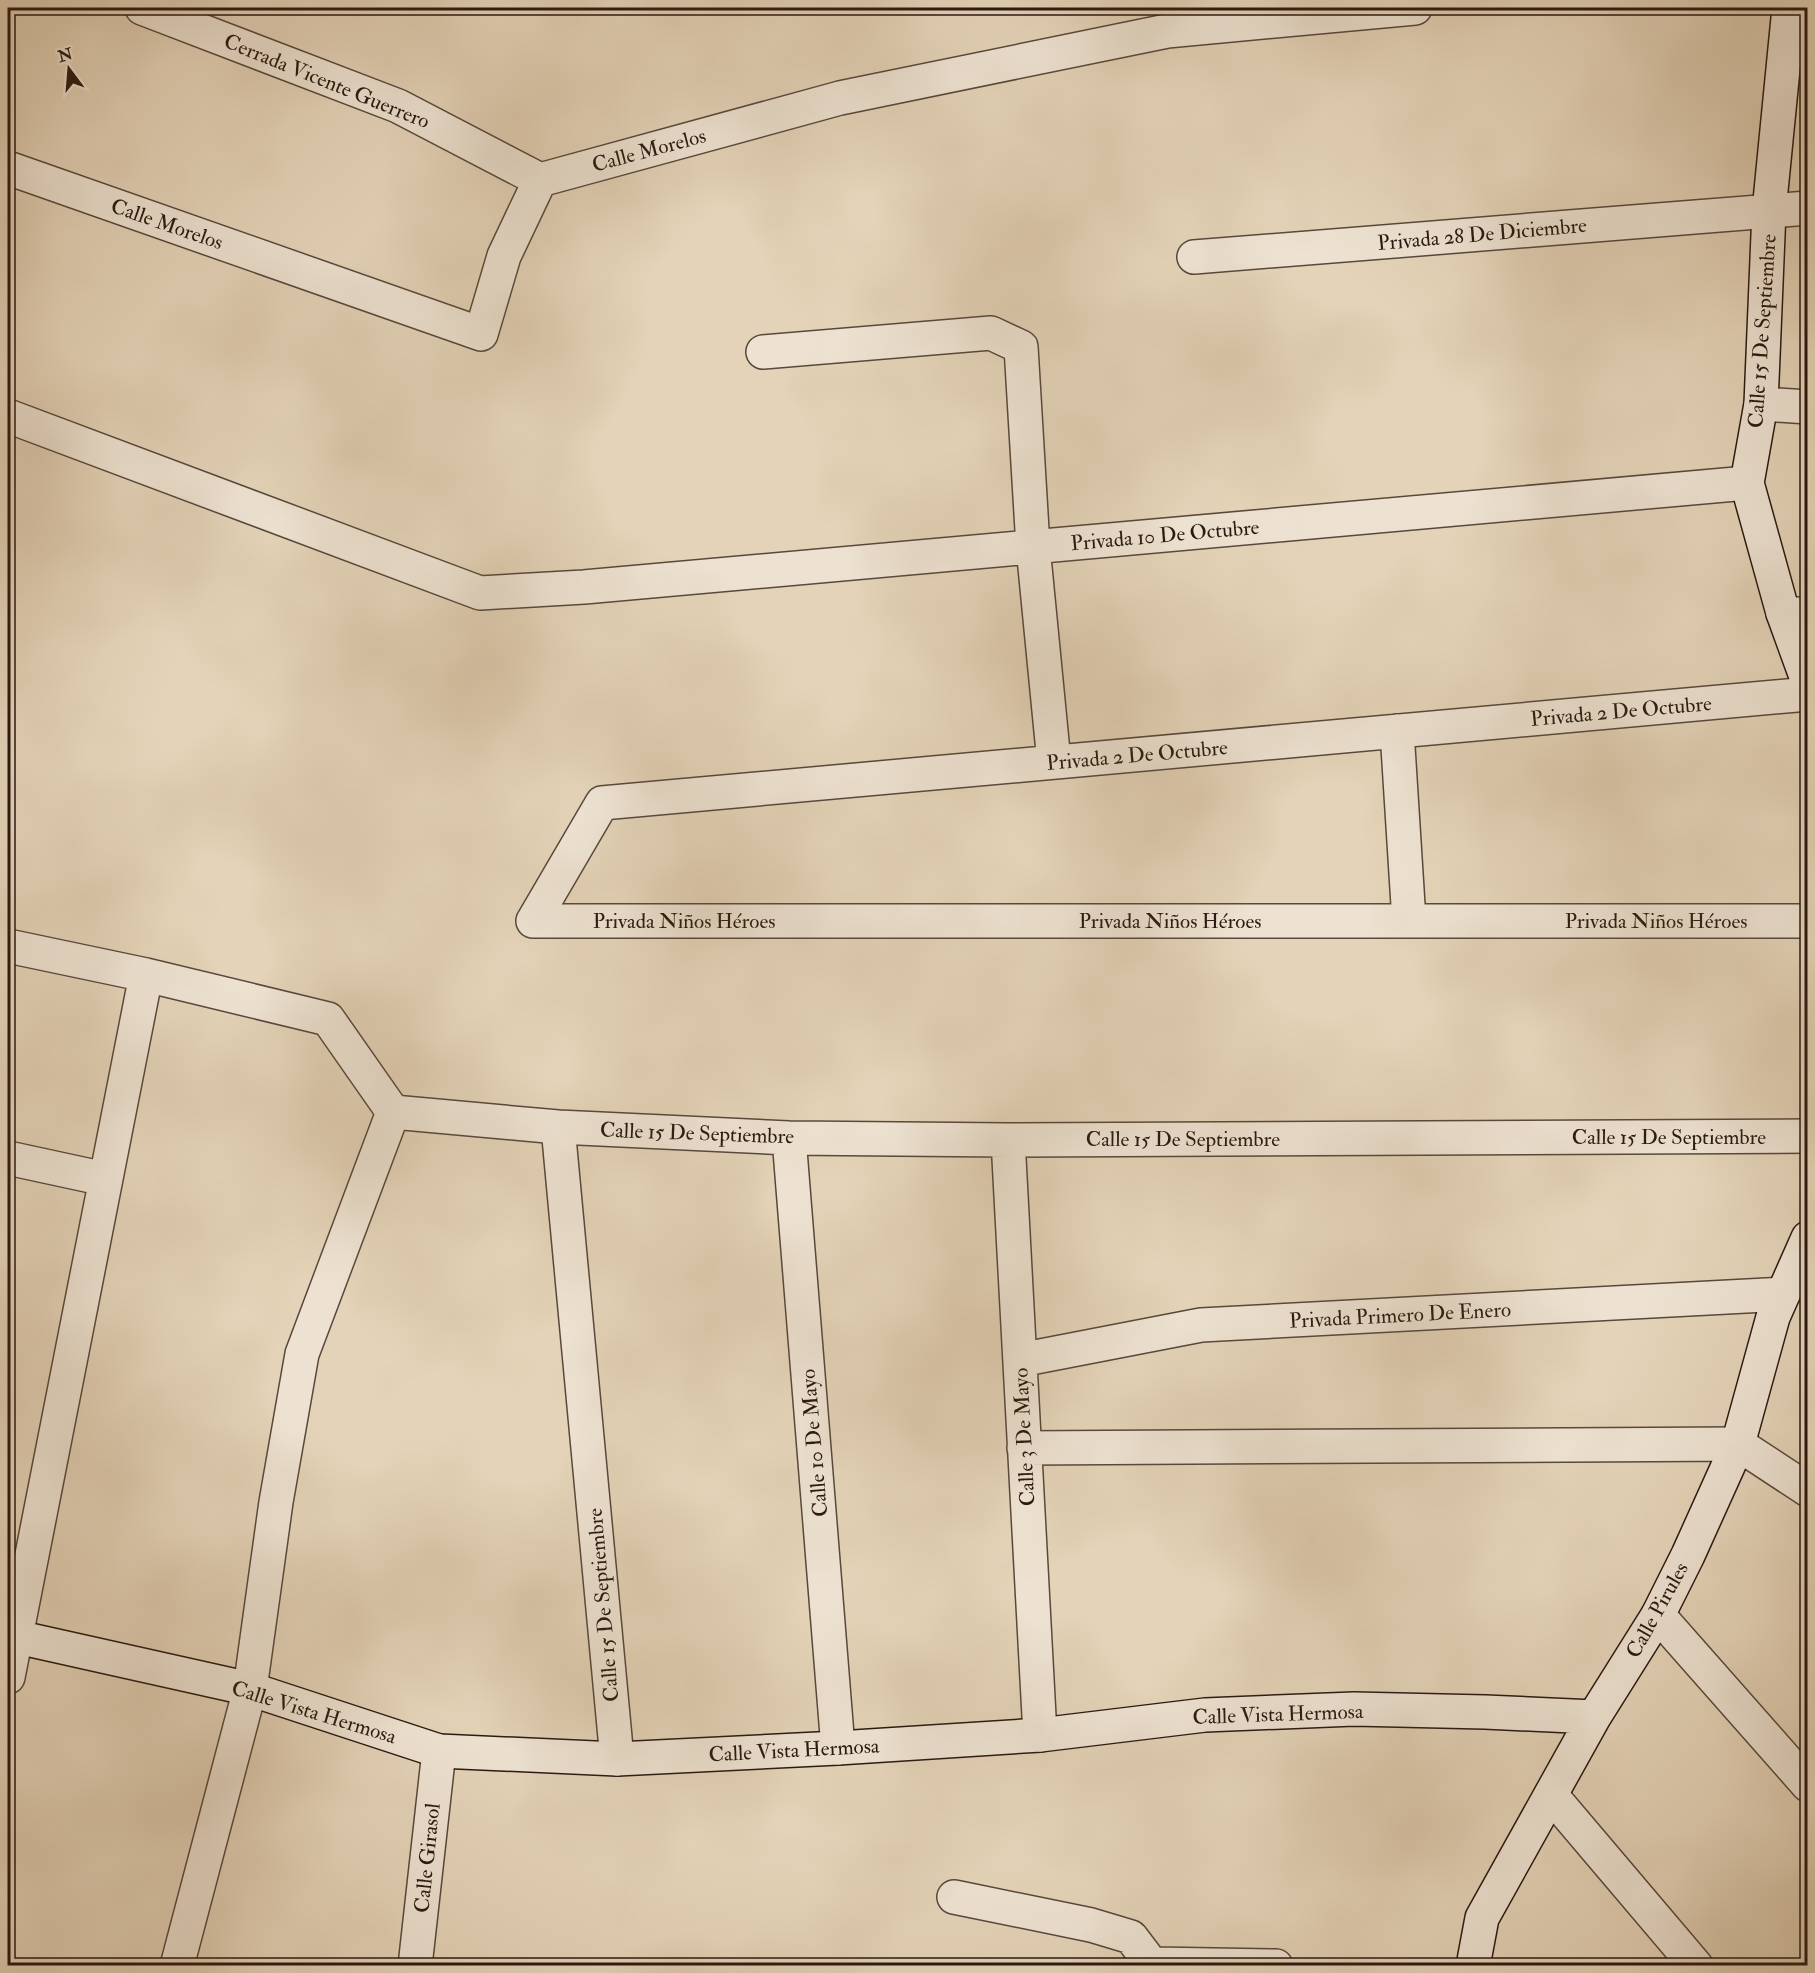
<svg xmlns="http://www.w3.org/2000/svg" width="1815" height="1973" font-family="'IM FELL Double Pica',serif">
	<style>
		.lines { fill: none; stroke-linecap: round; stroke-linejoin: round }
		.street-casing { stroke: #58483c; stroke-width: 36 }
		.secondary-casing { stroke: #2a1912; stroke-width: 36 }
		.street { stroke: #ede2d1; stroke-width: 33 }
		.secondary { stroke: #ede2d1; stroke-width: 33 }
		.labels { text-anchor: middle; stroke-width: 4.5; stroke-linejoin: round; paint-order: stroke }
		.street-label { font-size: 21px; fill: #2a1912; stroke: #ede2d1 }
	</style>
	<rect width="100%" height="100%" fill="#e4d3b8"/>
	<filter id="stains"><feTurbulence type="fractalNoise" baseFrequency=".00333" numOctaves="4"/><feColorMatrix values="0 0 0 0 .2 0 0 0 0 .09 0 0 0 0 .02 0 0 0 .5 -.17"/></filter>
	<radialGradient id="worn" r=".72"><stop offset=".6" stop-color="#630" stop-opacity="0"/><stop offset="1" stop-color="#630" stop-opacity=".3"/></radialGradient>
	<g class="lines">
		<g class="street-casing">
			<path id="street" d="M142,8l256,98 142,74
				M8,168l473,166 23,-78 36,-76 300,-82 327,-67 248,-23
				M1194,257l614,-49
				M763,352l228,-19 30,14 12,200 21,215
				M1761,404l47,3
				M8,416l472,177 104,-6 1163,-104
				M1783,613l25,2
				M1397,731l12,190
				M533,921l69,-118 1206,-109
				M533,921h1275
				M8,946l138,29 182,44 65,93
				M393,1112l165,15 231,11 219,2 800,-4
				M558,1127l59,632
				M789,1138l49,610
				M1008,1140l32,595
				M8,1158l97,21
				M1020,1360l181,-35 582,-31
				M1024,1448l714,-4 70,46
				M1658,1615l150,170
				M8,1677l138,-702
				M1551,1795l145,171
				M954,1897l137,28 40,12 22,29
				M1154,1964l122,2
				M177,1966l73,-277 26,-187 26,-148 91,-242
				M415,1966l24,-215"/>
		</g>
		<g class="secondary-casing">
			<path id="secondary" d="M1789,8l-20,203 -8,193 -14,79 36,130 25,69
				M8,1635l242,54 189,62 178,8 221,-11 202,-13 165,-20 149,-6 131,3 109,5
				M1473,1966l9,-48 112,-201 64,-102 30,-60 50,-111 35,-127 35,-79"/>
		</g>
		<use href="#street" class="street"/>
		<use href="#secondary" class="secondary"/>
	</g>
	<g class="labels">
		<g class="street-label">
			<text transform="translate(327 81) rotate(22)" y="7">Cerrada Vicente Guerrero</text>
			<text transform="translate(649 150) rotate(-15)" y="7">Calle Morelos</text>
			<text transform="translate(167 224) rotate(19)" y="7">Calle Morelos</text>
			<text transform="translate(1482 234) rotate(-5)" y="7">Privada 28 De Diciembre</text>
			<text transform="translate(1762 331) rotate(-86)" y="7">Calle 15 De Septiembre</text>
			<text transform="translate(1165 535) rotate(-5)" y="7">Privada 10 De Octubre</text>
			<text transform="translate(1621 711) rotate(-5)" y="7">Privada 2 De Octubre</text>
			<text transform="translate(1137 755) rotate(-5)" y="7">Privada 2 De Octubre</text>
			<text x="684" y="928">Privada Niños Héroes</text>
			<text x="1170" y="928">Privada Niños Héroes</text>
			<text x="1656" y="928">Privada Niños Héroes</text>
			<text transform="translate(697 1133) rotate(2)" y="7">Calle 15 De Septiembre</text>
			<text x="1669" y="1144">Calle 15 De Septiembre</text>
			<text x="1183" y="1146">Calle 15 De Septiembre</text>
			<text transform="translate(1400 1315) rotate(-3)" y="7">Privada Primero De Enero</text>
			<text transform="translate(1024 1437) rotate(-93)" y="7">Calle 3 De Mayo</text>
			<text transform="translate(814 1443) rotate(-95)" y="7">Calle 10 De Mayo</text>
			<text transform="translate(603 1605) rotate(-95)" y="7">Calle 15 De Septiembre</text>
			<text transform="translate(1657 1610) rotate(-61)" y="7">Calle Pirules</text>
			<text transform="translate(314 1712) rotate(17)" y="7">Calle Vista Hermosa</text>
			<text transform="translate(1278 1714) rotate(-2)" y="7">Calle Vista Hermosa</text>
			<text transform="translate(794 1750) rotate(-3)" y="7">Calle Vista Hermosa</text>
			<text transform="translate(427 1858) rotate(-84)" y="7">Calle Girasol</text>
		</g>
	</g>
	<rect width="1815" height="1973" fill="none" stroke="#e4d3b8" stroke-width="30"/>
	<rect x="9" y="9" width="1797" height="1955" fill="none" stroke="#2a1912" stroke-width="3"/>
	<rect x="15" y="15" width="1785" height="1943" fill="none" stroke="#2a1912" stroke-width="1.5"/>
	<g transform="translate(69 69) rotate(344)" stroke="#ede2d1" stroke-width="4.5" paint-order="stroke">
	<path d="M0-4.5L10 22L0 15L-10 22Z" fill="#2a1912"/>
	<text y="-9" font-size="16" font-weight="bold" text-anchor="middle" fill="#2a1912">N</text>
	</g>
	<rect width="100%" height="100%" filter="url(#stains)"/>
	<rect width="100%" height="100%" fill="url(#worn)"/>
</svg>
